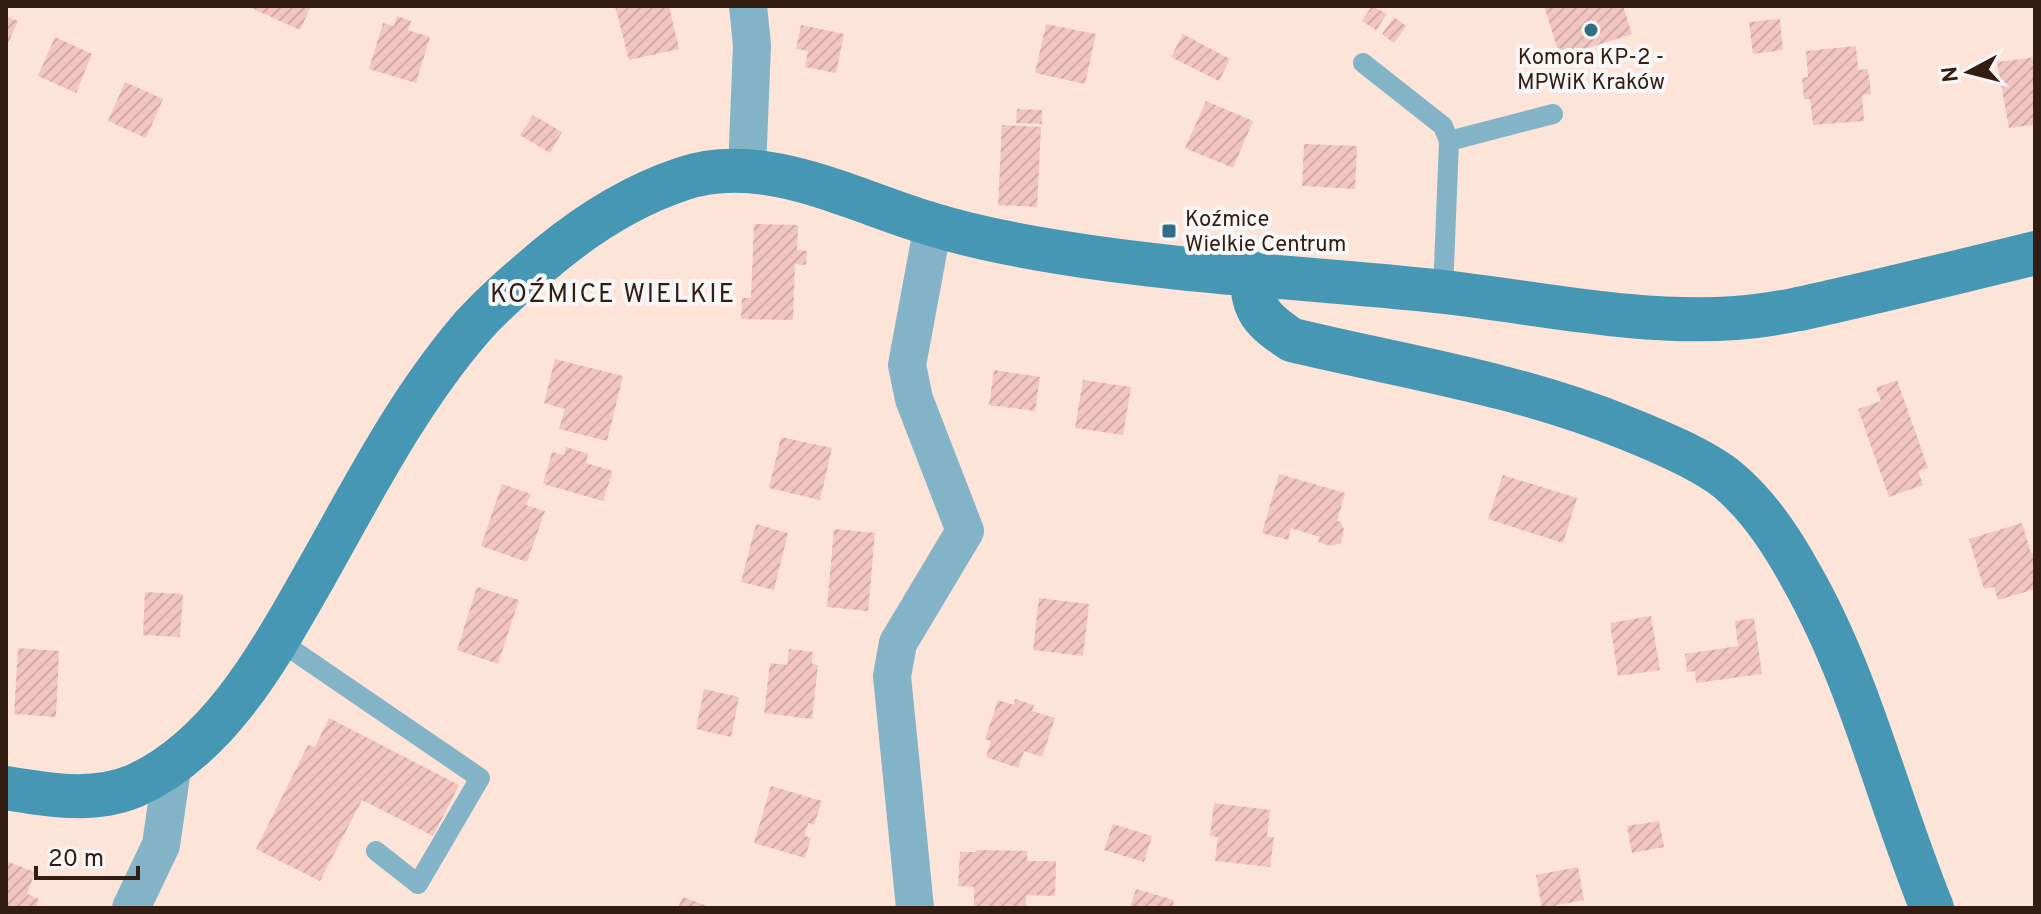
<svg xmlns="http://www.w3.org/2000/svg" width="2041" height="914" font-family="Overpass,sans-serif">
	<style>
		.building { fill: url(#building-hatch) }
		.lines { fill: none; stroke-linecap: round; stroke-linejoin: round }
		.lane { stroke: #82b3c7; stroke-width: 20 }
		.street { stroke: #82b3c7; stroke-width: 38 }
		.secondary { stroke: #4697b4; stroke-width: 44 }
		.poi-dot { fill: #326f85; stroke: #f7f7f7; stroke-width: 3 }
		.labels { text-anchor: middle; stroke-width: 8; stroke-linejoin: round; paint-order: stroke }
		.poi-label { font-size: 22px; fill: #331d13; stroke: #f7f7f7 }
		.quarter-label { font-size: 26px; letter-spacing: 2px; fill: #331d13; stroke: #f7f7f7 }
	</style>
	<defs>
		<pattern id="building-hatch" width="6" height="6" patternUnits="userSpaceOnUse" patternTransform="scale(2)"><rect width="6" height="6" fill="#f2c5c1"/><path d="M-1 1l2-2M0 6l6-6M5 7l2-2" fill="none" stroke="#d0a9a5"/></pattern>
	</defs>
	<rect width="100%" height="100%" fill="#fde4d9"/>
	<path class="building" d="M247,6h64l-11,24z
		M615,6h54l10,43 -50,11z
		M1372,6l15,8 -11,16 -14,-9z
		M1544,6h79l9,28 -72,23z
		M6,16l12,5 -12,27z
		M397,16l14,5 -3,9 22,7 -14,46 -47,-14 14,-46 11,3z
		M1394,17l12,9 -12,17 -12,-9z
		M1780,19l3,31 -30,4 -4,-32z
		M1046,24l50,10 -11,50 -50,-11z
		M801,25l43,9 -8,39 -31,-6 3,-16 -12,-2z
		M1183,34l47,25 -11,22 -48,-24z
		M55,37l37,17 -16,39 -38,-17z
		M1856,46l2,24 10,-1 3,25 -9,1 2,26 -51,4 -3,-26h-6l-2,-21 6,-1 -2,-26z
		M2035,57v68l-26,3 -12,-66z
		M125,82l38,17 -17,39 -38,-17z
		M1206,101l47,20 -20,47 -48,-20z
		M1017,109l25,1v14l-26,-1z
		M533,115l29,17 -12,21 -30,-18z
		M1002,125l39,2 -4,80 -39,-2z
		M1304,144l53,2 -2,43 -53,-3z
		M754,224l44,1 -1,25 10,1 -1,14 -11,-1 -2,56 -52,-1 1,-21h9z
		M555,359l68,17 -16,65 -48,-12 6,-20 -21,-6z
		M994,370l46,7 -5,34 -46,-6z
		M1083,380l48,7 -8,48 -48,-7z
		M1897,380l31,88 -10,3 5,14 -34,12 -31,-88 23,-8 -5,-13z
		M781,437l51,11 -12,52 -51,-12z
		M566,447l22,7 -2,9 27,8 -10,30 -60,-17 9,-32 12,3z
		M1279,474l66,19 -8,28 4,1 3,8 -3,13 -10,3 -13,-4 2,-5 -29,-9 -3,12 -26,-7z
		M1503,475l74,23 -14,45 -75,-24z
		M502,484l29,10 -5,11 19,6 -18,51 -46,-16z
		M2022,523l9,30 4,-1v37l-37,11 -4,-13 -10,2 -15,-50z
		M756,524l32,9 -14,57 -33,-8z
		M834,529l41,4 -7,78 -41,-4z
		M477,587l42,13 -21,64 -41,-14z
		M145,592l38,2 -3,43 -37,-2z
		M1039,598l50,6 -6,52 -50,-6z
		M1651,616l9,54 -42,6 -8,-53z
		M1754,618l8,56 -66,9 -1,-12 -8,1 -2,-18 53,-8 -3,-25z
		M18,648l41,3 -3,66 -42,-3z
		M789,649l24,3 -1,12 6,1 -6,54 -48,-6 6,-50 17,2z
		M704,689l35,8 -8,40 -35,-8z
		M1015,699l19,6 -2,6 23,7 -13,39 -18,-6 -6,17 -32,-11 5,-16 -6,-2 13,-39 16,5z
		M329,718l130,67 -26,51 -71,-36 -42,81 -64,-32 52,-104 7,2z
		M771,786l51,15 -8,24 -6,-2 -3,13 6,2 -6,20 -51,-15z
		M1214,803l56,7 -3,27h7l-4,30 -55,-6 3,-24 -8,-1z
		M1659,821l5,26 -32,6 -5,-27z
		M1113,824l39,12 -8,26 -40,-12z
		M976,850l51,1v10h29l-1,35 -29,-1v13h-52v-21l-16,-1 2,-34h16z
		M6,861l29,11 -8,22 12,5 -3,9h-30z
		M1578,867l6,33 -42,8 -6,-33z
		M1136,889l38,11 -2,8h-42z
		M683,897l29,11h-34z"/>
	<g class="lines">
		<path class="lane" d="M1363,63l80,63 6,15 -6,151
			M1449,141l104,-27
			M278,640l202,138 -62,106 -42,-33"/>
		<path class="street" d="M747,170l5,-125 -4,-39
			M131,908l30,-63 12,-83
			M915,908l-23,-232 6,-33 67,-112 -51,-132 -7,-34 26,-140"/>
		<path class="secondary" d="M1252,273c-1,37 11,48 40,67 113,27 226,44 334,88 30,12 76,31 102,52 30,25 54,61 73,96 59,103 86,222 131,332
			M6,788c41,7 88,15 128,-2 86,-38 137,-134 181,-211 48,-85 93,-174 157,-248 24,-27 51,-49 78,-72 39,-32 84,-60 132,-76 82,-28 171,22 249,45 42,13 84,21 127,28 127,21 258,26 386,40 96,11 195,33 292,26 40,-3 78,-12 116,-21 61,-14 122,-29 183,-44"/>
	</g>
	<g class="poi-dot">
		<circle cx="1591" cy="30" r="8"/>
		<rect x="1161" y="223" width="16" height="16" rx="4"/>
	</g>
	<g class="labels">
		<g class="poi-label">
			<text x="1591" y="64">Komora KP-2 -<tspan x="1591" dy="25">MPWiK Kraków</tspan></text>
			<text x="1185" y="226" text-anchor="start">Koźmice<tspan x="1185" dy="25">Wielkie Centrum</tspan></text>
		</g>
		<g class="quarter-label">
			<text x="613" y="302">KOŹMICE WIELKIE</text>
		</g>
	</g>
	<rect width="2041" height="914" fill="none" stroke="#331d13" stroke-width="16"/>
	<g transform="translate(1969 72) rotate(263)" stroke="#f7f7f7" stroke-width="6" paint-order="stroke">
	<path d="M0-6L14 30L0 20L-14 30Z" fill="#331d13"/>
	<text y="-12" font-size="22" font-weight="bold" text-anchor="middle" fill="#331d13">N</text>
	</g>
	<path d="M36 866v12h102v-12" fill="none" stroke="#331d13" stroke-width="4"/>
	<text x="48" y="866" font-size="24" fill="#331d13" stroke="#f7f7f7" stroke-width="6" paint-order="stroke">20 m</text>
</svg>
